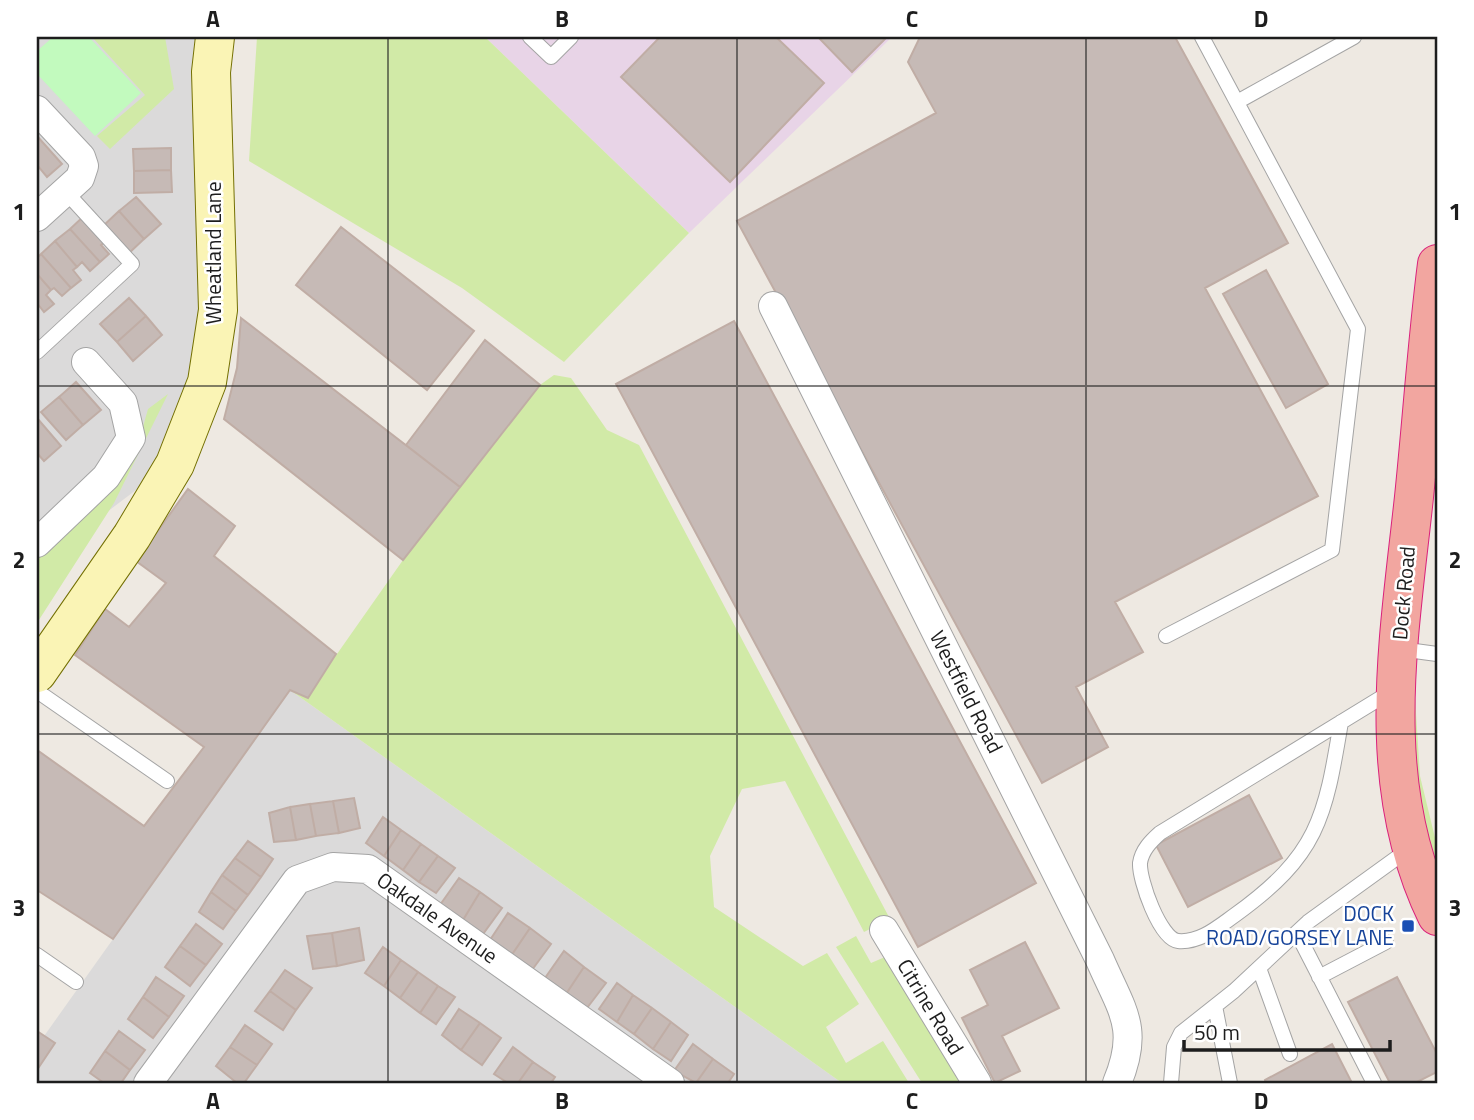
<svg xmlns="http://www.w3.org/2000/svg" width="1474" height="1120" font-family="'Titillium Web',sans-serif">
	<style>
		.residential { fill: #dbdada }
		.industrial { fill: #e8d4e7 }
		.grass { fill: #d1eaa7 }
		.park { fill: #c2fabe }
		.building { fill: #c6bab6; stroke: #c0ada5; stroke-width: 2 }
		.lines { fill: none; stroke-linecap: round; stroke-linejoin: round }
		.service-casing { stroke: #a4a4a4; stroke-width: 16 }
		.minor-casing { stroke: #a4a4a4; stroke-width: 30 }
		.secondary-casing { stroke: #747003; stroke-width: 40 }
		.trunk-casing { stroke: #da217b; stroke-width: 40 }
		.service { stroke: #fff; stroke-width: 14 }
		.minor { stroke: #fff; stroke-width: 28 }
		.secondary { stroke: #faf4b5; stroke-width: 38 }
		.trunk { stroke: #f2a6a0; stroke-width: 38 }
		.grid { fill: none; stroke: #1d1d1d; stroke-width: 2; stroke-opacity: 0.55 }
		.transit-dot { fill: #1a4fb4; stroke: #fff; stroke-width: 2.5 }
		.labels { text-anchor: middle; stroke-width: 5; stroke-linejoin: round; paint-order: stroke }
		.street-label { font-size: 21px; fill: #1d1d1d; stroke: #fff }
		.transit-label { font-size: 21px; fill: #164399; stroke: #fff; text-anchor: end }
		.neatline { fill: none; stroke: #1d1d1d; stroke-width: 2.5 }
		.grid-label { font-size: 23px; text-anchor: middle; font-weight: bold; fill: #1d1d1d }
	</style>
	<rect width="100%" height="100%" fill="#eee9e2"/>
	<path class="residential" d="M37,37h173l-1,278 -40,150 -132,100z
		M290,690l552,393h-805v-37z"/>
	<path class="industrial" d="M485,37h407l-203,196z"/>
	<path class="grass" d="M92,37h73l9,52 -64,60 -13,-13 48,-41z
		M257,37h228l204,196 -125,129 -102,-74 -213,-127z
		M554,375l17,3 36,52 32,15 251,474 -26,13 -79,-151 -43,8 -32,67 4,51 89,59 24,-13 32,51 -33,23 20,36 37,-22 26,42h-67l-552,-393 47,-36 66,-94 137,-175z
		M168,394l-54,109 -77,120v-63l70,-70 32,-49 9,-32z
		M1415,697l5,79 17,70v29l-28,-98z
		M856,936l15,27 14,-6 75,126h-38l-86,-136z"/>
	<path class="park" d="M53,37h36l52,56 -46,43 -58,-62v-23z"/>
	<path class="building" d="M660,37h116l48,46 -94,99 -109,-105z
		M818,37h69l-35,35z
		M920,37h255l113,206 -83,45 113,208 -203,106 28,50 -67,35 32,60 -66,36 -305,-562 199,-108 -28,-51z
		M37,136l25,28 -15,13 -10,-12z
		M171,148v22l-37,1 -1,-22z
		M171,170l1,22 -38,1v-22z
		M136,197l25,27 -17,15 -25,-28z
		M119,211l25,28 -16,15 -25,-28z
		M84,216l22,25 -5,4 8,9 -9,8 -30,-33z
		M341,227l133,104 -47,59 -131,-105z
		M70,229l30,33 -10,9 -8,-9 -5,5 -22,-26z
		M55,241l22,26 -4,3 8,10 -10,8 -30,-34z
		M41,254l30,34 -9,8 -8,-8 -3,2 -14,-16v-16z
		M1266,270l62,114 -42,24 -63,-114z
		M37,274l14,16 -5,5 8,9 -10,8 -7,-9z
		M129,298l17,18 -29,26 -17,-18z
		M146,316l16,19 -29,26 -16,-19z
		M241,318l219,169 -57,73 -179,-141 13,-51z
		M734,321l302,562 -118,64 -302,-563z
		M485,340l55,45 -80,102 -54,-42z
		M76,382l25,28 -18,15 -24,-28z
		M59,397l24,28 -17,15 -25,-28z
		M37,418l24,28 -17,15 -7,-8z
		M188,489l47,37 -21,30 122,98 -28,44 -18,-8 -177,249 -76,-49v-140l107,76 60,-79 -129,-92 30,-46 24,18 37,-44 -30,-22z
		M1249,795l33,63 -94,49 -32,-62z
		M354,798l6,30 -21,5 -6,-32z
		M333,801l6,32 -23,3 -6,-32z
		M310,804l6,32 -20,4 -6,-33z
		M290,807l6,33 -22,2 -5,-29z
		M383,817l18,13 -17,26 -18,-13z
		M401,830l20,14 -18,26 -19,-14z
		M248,841l25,18 -12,18 -26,-19z
		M421,844l17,12 -19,26 -16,-12z
		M438,856l17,12 -19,25 -17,-11z
		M235,858l26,19 -13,18 -26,-20z
		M222,875l26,20 -12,16 -25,-19z
		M459,878l21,14 -17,28 -23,-15z
		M211,892l25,19 -13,18 -24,-17z
		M480,892l22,16 -19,26 -20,-14z
		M508,913l22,15 -19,28 -21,-16z
		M196,924l26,20 -16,21 -26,-19z
		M359,928l5,32 -27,6 -5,-33z
		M530,928l21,16 -19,26 -21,-14z
		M332,933l5,33 -24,3 -6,-33z
		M1025,942l34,66 -57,28 18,35 -25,12 -33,-65 26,-13 -18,-35z
		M180,946l26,19 -16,21 -25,-19z
		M383,947l18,13 -17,26 -19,-13z
		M564,951l20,16 -18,27 -21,-16z
		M401,960l17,12 -18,26 -16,-12z
		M584,967l22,16 -19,25 -21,-14z
		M285,970l27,18 -16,22 -26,-19z
		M418,972l20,14 -18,27 -20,-15z
		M156,977l28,19 -15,21 -26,-20z
		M1397,977l40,77v18l-22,11h-25l-42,-81z
		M617,983l16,12 -16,27 -18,-13z
		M438,986l17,11 -19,27 -16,-11z
		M270,991l26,19 -13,20 -28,-19z
		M633,995l19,13 -18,26 -17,-12z
		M143,997l26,20 -16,21 -25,-19z
		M652,1008l19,14 -18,27 -19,-15z
		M459,1009l21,14 -19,27 -19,-15z
		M671,1022l17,13 -17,26 -18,-12z
		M480,1023l21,15 -19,27 -21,-15z
		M245,1025l27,19 -15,21 -27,-18z
		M37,1031l18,12 -18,27z
		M119,1031l26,19 -15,20 -25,-19z
		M693,1044l20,15 -17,24 -22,-12z
		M1332,1044l20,39h-86l-1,-3z
		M230,1047l27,18 -13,18h-7l-21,-17z
		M513,1047l20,15 -15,21h-10l-14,-9z
		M105,1051l25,19 -9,13h-17l-14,-10z
		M713,1059l21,15 -6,9h-32z
		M533,1062l22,15 -4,6h-33z"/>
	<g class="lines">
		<g class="service-casing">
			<path id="service" d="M530,37l21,20 20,-20
				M1237,102l117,-65
				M37,352l95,-88 -67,-73
				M1166,636l166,-86 26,-221 -156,-292
				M1400,649l37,5
				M37,691l130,90
				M1341,722c-16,97 -23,133 -106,193 -17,12 -35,28 -57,26 -18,-2 -39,-61 -38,-78 2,-13 11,-22 20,-30l232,-142
				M1297,933l77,150
				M37,955l39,27
				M1259,968l31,86
				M1319,977l67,-35
				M1215,1006l15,77
				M1171,1083l3,-36 7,-14 53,-42 74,-69 101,-73"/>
		</g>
		<g class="minor-casing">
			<path id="minor" d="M37,110l44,47 3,9 -4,12 -43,39
				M773,306l327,654c22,51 40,68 17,123
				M37,543l69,-66 25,-39 -8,-35 -37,-41
				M884,930l93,153
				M148,1083l149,-203 36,-13 35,2 302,214"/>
		</g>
		<g class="secondary-casing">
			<path id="secondary" d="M37,673l95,-137 43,-72 32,-82 11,-72 -7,-238 4,-35"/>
		</g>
		<g class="trunk-casing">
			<path id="trunk" d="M1437,264c-10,78 -15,156 -23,233 -15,141 -42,286 23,419"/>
		</g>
		<use href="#service" class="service"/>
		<use href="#minor" class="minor"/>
		<use href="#secondary" class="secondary"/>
		<use href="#trunk" class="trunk"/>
	</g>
	<path class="grid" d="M388,37v1046M737,37v1046M1086,37v1046M37,386h1400M37,734h1400"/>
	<rect class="transit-dot" x="1401" y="919" width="14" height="14" rx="3.5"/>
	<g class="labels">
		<g class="street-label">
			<text transform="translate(214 253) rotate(-90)" y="7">Wheatland Lane</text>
			<text transform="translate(1404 593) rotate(-85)" y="7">Dock Road</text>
			<text transform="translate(966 692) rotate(63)" y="7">Westfield Road</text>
			<text transform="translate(437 918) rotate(35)" y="7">Oakdale Avenue</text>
			<text transform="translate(930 1007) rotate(59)" y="7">Citrine Road</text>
		</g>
		<g class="transit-label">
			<text x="1394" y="921">DOCK<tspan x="1394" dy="24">ROAD/GORSEY LANE</tspan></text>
		</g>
	</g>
	<rect width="1474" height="1120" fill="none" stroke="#ffffff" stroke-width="77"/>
	<path d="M1184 1040v10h206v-10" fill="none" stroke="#1d1d1d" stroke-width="3.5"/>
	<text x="1194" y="1040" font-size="21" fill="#1d1d1d" stroke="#ffffff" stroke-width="5" paint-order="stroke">50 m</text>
	<rect x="38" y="38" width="1398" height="1044" class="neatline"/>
	<g class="grid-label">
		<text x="213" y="27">A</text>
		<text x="562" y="27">B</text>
		<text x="912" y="27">C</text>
		<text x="1261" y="27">D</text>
		<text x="19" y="220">1</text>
		<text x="1455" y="220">1</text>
		<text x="19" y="568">2</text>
		<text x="1455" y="568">2</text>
		<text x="19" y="916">3</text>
		<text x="1455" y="916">3</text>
		<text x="213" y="1109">A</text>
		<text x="562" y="1109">B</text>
		<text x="912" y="1109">C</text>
		<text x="1261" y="1109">D</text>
	</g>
</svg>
